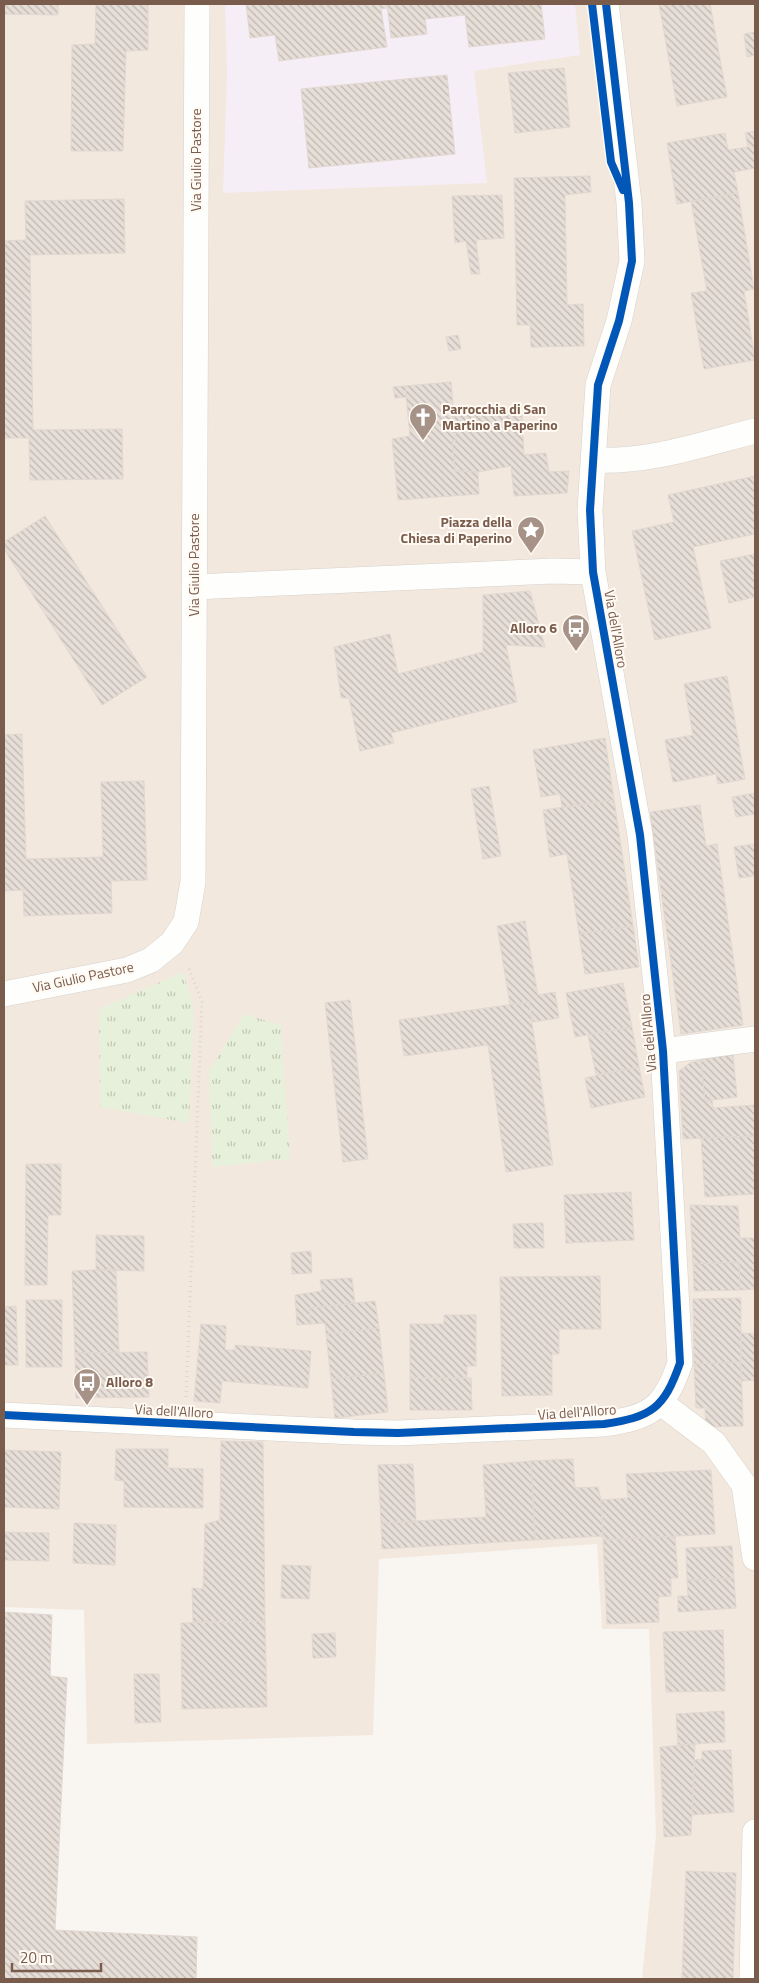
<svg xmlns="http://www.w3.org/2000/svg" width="759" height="1983" font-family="'Titillium Web',sans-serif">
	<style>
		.residential { fill: #f2e8de }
		.education { fill: #f6eef6 }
		.park { fill: url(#park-tufts) }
		.building { fill: url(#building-back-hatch); stroke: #e2d8d2 }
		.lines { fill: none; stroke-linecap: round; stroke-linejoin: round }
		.street-casing { stroke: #d7d1cb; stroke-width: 26 }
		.path { stroke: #dcd5d0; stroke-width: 3; stroke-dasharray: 1 4; stroke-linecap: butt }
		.street { stroke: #fefefd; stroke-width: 25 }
		.cycleway-casing { stroke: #fffaf3; stroke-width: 11 }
		.cycleway { stroke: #0057b8; stroke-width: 8 }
		.labels { text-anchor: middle; stroke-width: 4; stroke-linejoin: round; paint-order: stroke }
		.street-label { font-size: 14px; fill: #7a5c4d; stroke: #fffaf3 }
		.poi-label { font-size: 14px; font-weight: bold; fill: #7a5c4d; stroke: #fffaf3; text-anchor: start }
	</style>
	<defs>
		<pattern id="park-tufts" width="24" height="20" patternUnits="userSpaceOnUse" patternTransform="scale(1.25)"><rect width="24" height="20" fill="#e7f0db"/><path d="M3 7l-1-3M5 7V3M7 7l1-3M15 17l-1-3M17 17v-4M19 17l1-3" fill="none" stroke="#c0c6b4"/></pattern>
		<pattern id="building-back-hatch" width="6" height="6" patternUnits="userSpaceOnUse" patternTransform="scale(1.25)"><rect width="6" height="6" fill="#e6ded7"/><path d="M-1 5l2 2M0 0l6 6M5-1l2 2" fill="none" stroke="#bfb7b1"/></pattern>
	</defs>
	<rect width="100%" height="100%" fill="#f9f5f0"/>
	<path class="residential" d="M4,4h751v1975h-113l14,-144 -7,-206h-47l-5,-85 -218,15 -6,176 -286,9 -3,-134 -80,-3z"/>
	<path class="education" d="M225,4h350l5,51 -106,16 13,112 -264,10 4,-119z"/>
	<path class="park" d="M183,972l11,37 -5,114 -89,-16 -1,-98z
		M244,1014l37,11 9,134 -78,8 -3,-96z"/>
	<path class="building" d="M4,4h54v11l-54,-1z
		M96,4h52v46l-22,1 -3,100h-52l1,-106 23,-1z
		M246,4h141v4l-6,1 6,38 -108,14 -4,-26 -25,3z
		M387,4h154l4,35 -76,8 -4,-32 -40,4 2,15 -36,4z
		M659,4h51l17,93 -50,9z
		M755,32v23l-8,2 -3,-23z
		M564,68l6,59 -55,6 -7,-60z
		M447,75l8,79 -146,14 -8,-79z
		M755,131v37l-21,4 4,21 -61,11 -10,-61 58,-10 3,17 20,-3 -3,-14z
		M590,176l1,16 -26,3 2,110 16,-1 1,42 -53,1 -1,-22h-13l-3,-147z
		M738,193l16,96 -10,2 11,69 -51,9 -13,-76 16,-2 -16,-90z
		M502,195l2,43 -28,2 4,34h-9l-5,-33 -11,2 -3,-47z
		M124,199l1,54 -95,2 3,175 89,-1 1,50 -93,1 -1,-42h-25v-197l22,-1 -1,-39z
		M458,335l3,14 -12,2 -3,-14z
		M451,382l5,58 -4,1 3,30 23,1 1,22 -81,6 -6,-61 18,-3 -5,-50z
		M405,386l2,11 -12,1 -2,-11z
		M454,414l68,1 2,40 22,-2 3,19 20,-1 -2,22 -53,3 -3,-30 -33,6 -23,-1 -3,-30 4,-1z
		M755,476v58l-62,13 18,81 -56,12 -23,-109 42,-9 -6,-27z
		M45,516l102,161 -45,28 -98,-156v-7z
		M755,554v43l-26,6 -9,-42z
		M530,591l15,56 -39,-2 11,57 -126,31 3,10 -34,8 -11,-53h-8l-7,-51 56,-13 8,40 85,-22v-57z
		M727,676l18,103 -27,5 -2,-10 -43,8 -8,-42 28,-5 -9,-51z
		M22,734l4,125 77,-2 -2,-75 43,-1 3,99 -36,1 1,32 -88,3 -1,-26 -19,1v-156z
		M605,738l9,62 -52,8 -2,-14 -19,3 -8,-47z
		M489,786l12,70 -18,3 -12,-70z
		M755,793v21l-19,3 -4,-20z
		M614,800l19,126 -54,8 -12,-80 -17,3 -7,-47z
		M700,805l6,41 11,-2 26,181 -62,9 -31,-222z
		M755,844v32l-16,2 -5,-31z
		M525,921l13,74 17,-3 4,26 -26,4 -4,-20 -19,3 -13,-79z
		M633,926l6,41 -54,7 -6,-40z
		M623,983l9,44 -57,10 -9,-44z
		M350,1000l18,159 -25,3 -18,-159z
		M529,1002l24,163 -47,7 -18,-127 -84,11 -5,-36z
		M632,1027l7,40 -43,8 -8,-40z
		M733,1054l4,43 -32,4 -4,-41z
		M701,1060l4,41 7,-1 1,8 42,-3v31l-72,3 -4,-68 11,-8z
		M639,1067l6,30 -54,11 -6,-30z
		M755,1136v58l-50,3 -4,-59z
		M26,1164h35v51h-13l-1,70h-22z
		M631,1192l3,48 -68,3 -2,-48z
		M690,1205l48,1 2,32h15v51l-15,1 -1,-28 -46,2z
		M543,1223l1,25h-30l-1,-24z
		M96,1235l48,1v35l-48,-1z
		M311,1251l1,22 -20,1 -1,-21z
		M739,1262l1,28 -46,1 -1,-27z
		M116,1269l3,83 -44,1 -3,-82z
		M600,1276l1,53h-42v25h-7v41l-50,1 -2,-119z
		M352,1278l3,25 -46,5 2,16 -14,1 -2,-30 27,-4 -2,-11z
		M741,1298v64l-47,2 -1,-65z
		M26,1300h36v67h-36z
		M375,1301l4,27 -53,6 -1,-11 -14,1 -2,-16z
		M16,1306l2,59h-14v-58z
		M444,1315h32v51h-9v12h-57v-54h34z
		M201,1324l25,2 -1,24h10v-5l76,6 -3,37 -86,-7 -2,22 -26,-2z
		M379,1328l5,45 -53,6 -5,-45z
		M741,1333l14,1v46l-14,1z
		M147,1352l2,45 -73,1 -1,-45z
		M741,1362l2,64 -37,1 -1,-19h-9l-2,-44z
		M384,1373l4,39 -53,6 -4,-39z
		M410,1378h61l1,32h-62z
		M221,1441l42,1 2,179 -72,1 -1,-34 11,1 2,-65 15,-4z
		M116,1449h52v19l35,1v39l-79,-1v-26l-9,-1z
		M4,1450l57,2 -2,57 -55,-2z
		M573,1459l2,29 23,-1 3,13 2,36 -68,4 -4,-79z
		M531,1461l4,79 -153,9 -1,-26 105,-6 -3,-52z
		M413,1464l3,58 -35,1 -3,-58z
		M711,1470l4,64 -112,6 -2,-40 27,-2 -2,-24z
		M74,1523l42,2 -1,40 -42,-2z
		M4,1532l45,1v28l-45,-1z
		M675,1536l3,42h-7v18l-13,1 1,25 -52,2 -4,-84z
		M732,1546l2,32 -47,2 -1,-32z
		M282,1565l29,1 -2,33 -28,-1z
		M734,1578l2,30 -58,4v-16h10l-1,-16z
		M4,1612l48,3 -2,61 17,2 -12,252 142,7 -1,42h-192z
		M265,1621l2,86 -85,2 -1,-86z
		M723,1630l2,61 -59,1 -3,-60z
		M335,1633l1,24 -23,1 -1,-24z
		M134,1674h25l2,48 -26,1z
		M724,1711l1,31 -47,3 -2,-31z
		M695,1744l-4,91 -27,2 -4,-90z
		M731,1750l3,62 -42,3 2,-55 8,-1v-8z
		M686,1871l50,2 -3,106h-51z"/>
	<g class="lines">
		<g class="street-casing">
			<path id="street" d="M594,460c55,3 109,-16 161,-29
				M194,587l359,-16 40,1
				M4,994l123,-24 24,-10 21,-17 14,-21 7,-40 4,-878
				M663,1051l92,-12
				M661,1403l53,40 30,42 11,73
				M4,1415l350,17 44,1 206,-9c47,-7 60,-15 76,-61l-17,-312 -23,-216 -47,-263 -3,-62 8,-125 21,-64 13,-60 -3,-58 -23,-199
				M752,1979l3,-147"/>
		</g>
		<path class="path" d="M186,1397l16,-395 -14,-36"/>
		<use href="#street" class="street"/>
		<g class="cycleway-casing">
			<path id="cycleway" d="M592,4l19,158 12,28
				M4,1415l350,17 44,1 206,-9c47,-7 60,-15 76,-61l-17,-312 -23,-216 -47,-263 -3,-62 8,-125 21,-64 13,-60 -3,-58 -23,-199"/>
		</g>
		<use href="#cycleway" class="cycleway"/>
	</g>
	<defs>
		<g id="church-pin" transform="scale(1.4375)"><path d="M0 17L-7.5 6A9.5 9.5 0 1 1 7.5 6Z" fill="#a69286" stroke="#fffaf3"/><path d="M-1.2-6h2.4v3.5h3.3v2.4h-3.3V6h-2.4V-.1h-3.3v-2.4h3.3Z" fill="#fff"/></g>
		<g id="sight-pin" transform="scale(1.4375)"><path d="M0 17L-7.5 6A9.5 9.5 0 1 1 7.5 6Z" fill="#a69286" stroke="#fffaf3"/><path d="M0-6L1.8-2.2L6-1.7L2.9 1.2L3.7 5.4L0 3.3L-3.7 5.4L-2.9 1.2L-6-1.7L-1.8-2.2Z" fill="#fff"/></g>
		<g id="bus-pin" transform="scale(1.4375)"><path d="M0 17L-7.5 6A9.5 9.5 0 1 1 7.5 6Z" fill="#a69286" stroke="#fffaf3"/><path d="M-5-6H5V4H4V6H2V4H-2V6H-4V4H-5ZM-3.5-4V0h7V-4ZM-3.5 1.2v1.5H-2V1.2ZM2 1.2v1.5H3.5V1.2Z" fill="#fff"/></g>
	</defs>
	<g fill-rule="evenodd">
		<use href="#church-pin" x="423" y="417"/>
		<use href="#sight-pin" x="531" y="530"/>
		<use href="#bus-pin" x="576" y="628"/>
		<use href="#bus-pin" x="87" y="1382"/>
	</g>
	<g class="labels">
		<g class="street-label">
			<text transform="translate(196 160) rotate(-90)" y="5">Via Giulio Pastore</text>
			<text transform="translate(194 565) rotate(-90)" y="5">Via Giulio Pastore</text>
			<text transform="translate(616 629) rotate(80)" y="5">Via dell'Alloro</text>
			<text transform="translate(83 977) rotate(-12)" y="5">Via Giulio Pastore</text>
			<text transform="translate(648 1033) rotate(-95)" y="5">Via dell'Alloro</text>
			<text transform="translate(174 1411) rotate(3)" y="5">Via dell'Alloro</text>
			<text transform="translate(577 1412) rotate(-4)" y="5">Via dell'Alloro</text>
		</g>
		<g class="poi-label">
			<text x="442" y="414">Parrocchia di San<tspan x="442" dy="16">Martino a Paperino</tspan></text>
			<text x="512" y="527" text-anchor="end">Piazza della<tspan x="512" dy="16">Chiesa di Paperino</tspan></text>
			<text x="557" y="633" text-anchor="end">Alloro 6</text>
			<text x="106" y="1387">Alloro 8</text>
		</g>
	</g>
	<rect width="759" height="1983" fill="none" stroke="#7a5c4d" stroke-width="10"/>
	<path d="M12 1963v8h89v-8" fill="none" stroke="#7a5c4d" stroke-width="2.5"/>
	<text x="20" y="1963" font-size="15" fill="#7a5c4d" stroke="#fffaf3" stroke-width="4" paint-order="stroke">20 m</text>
</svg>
